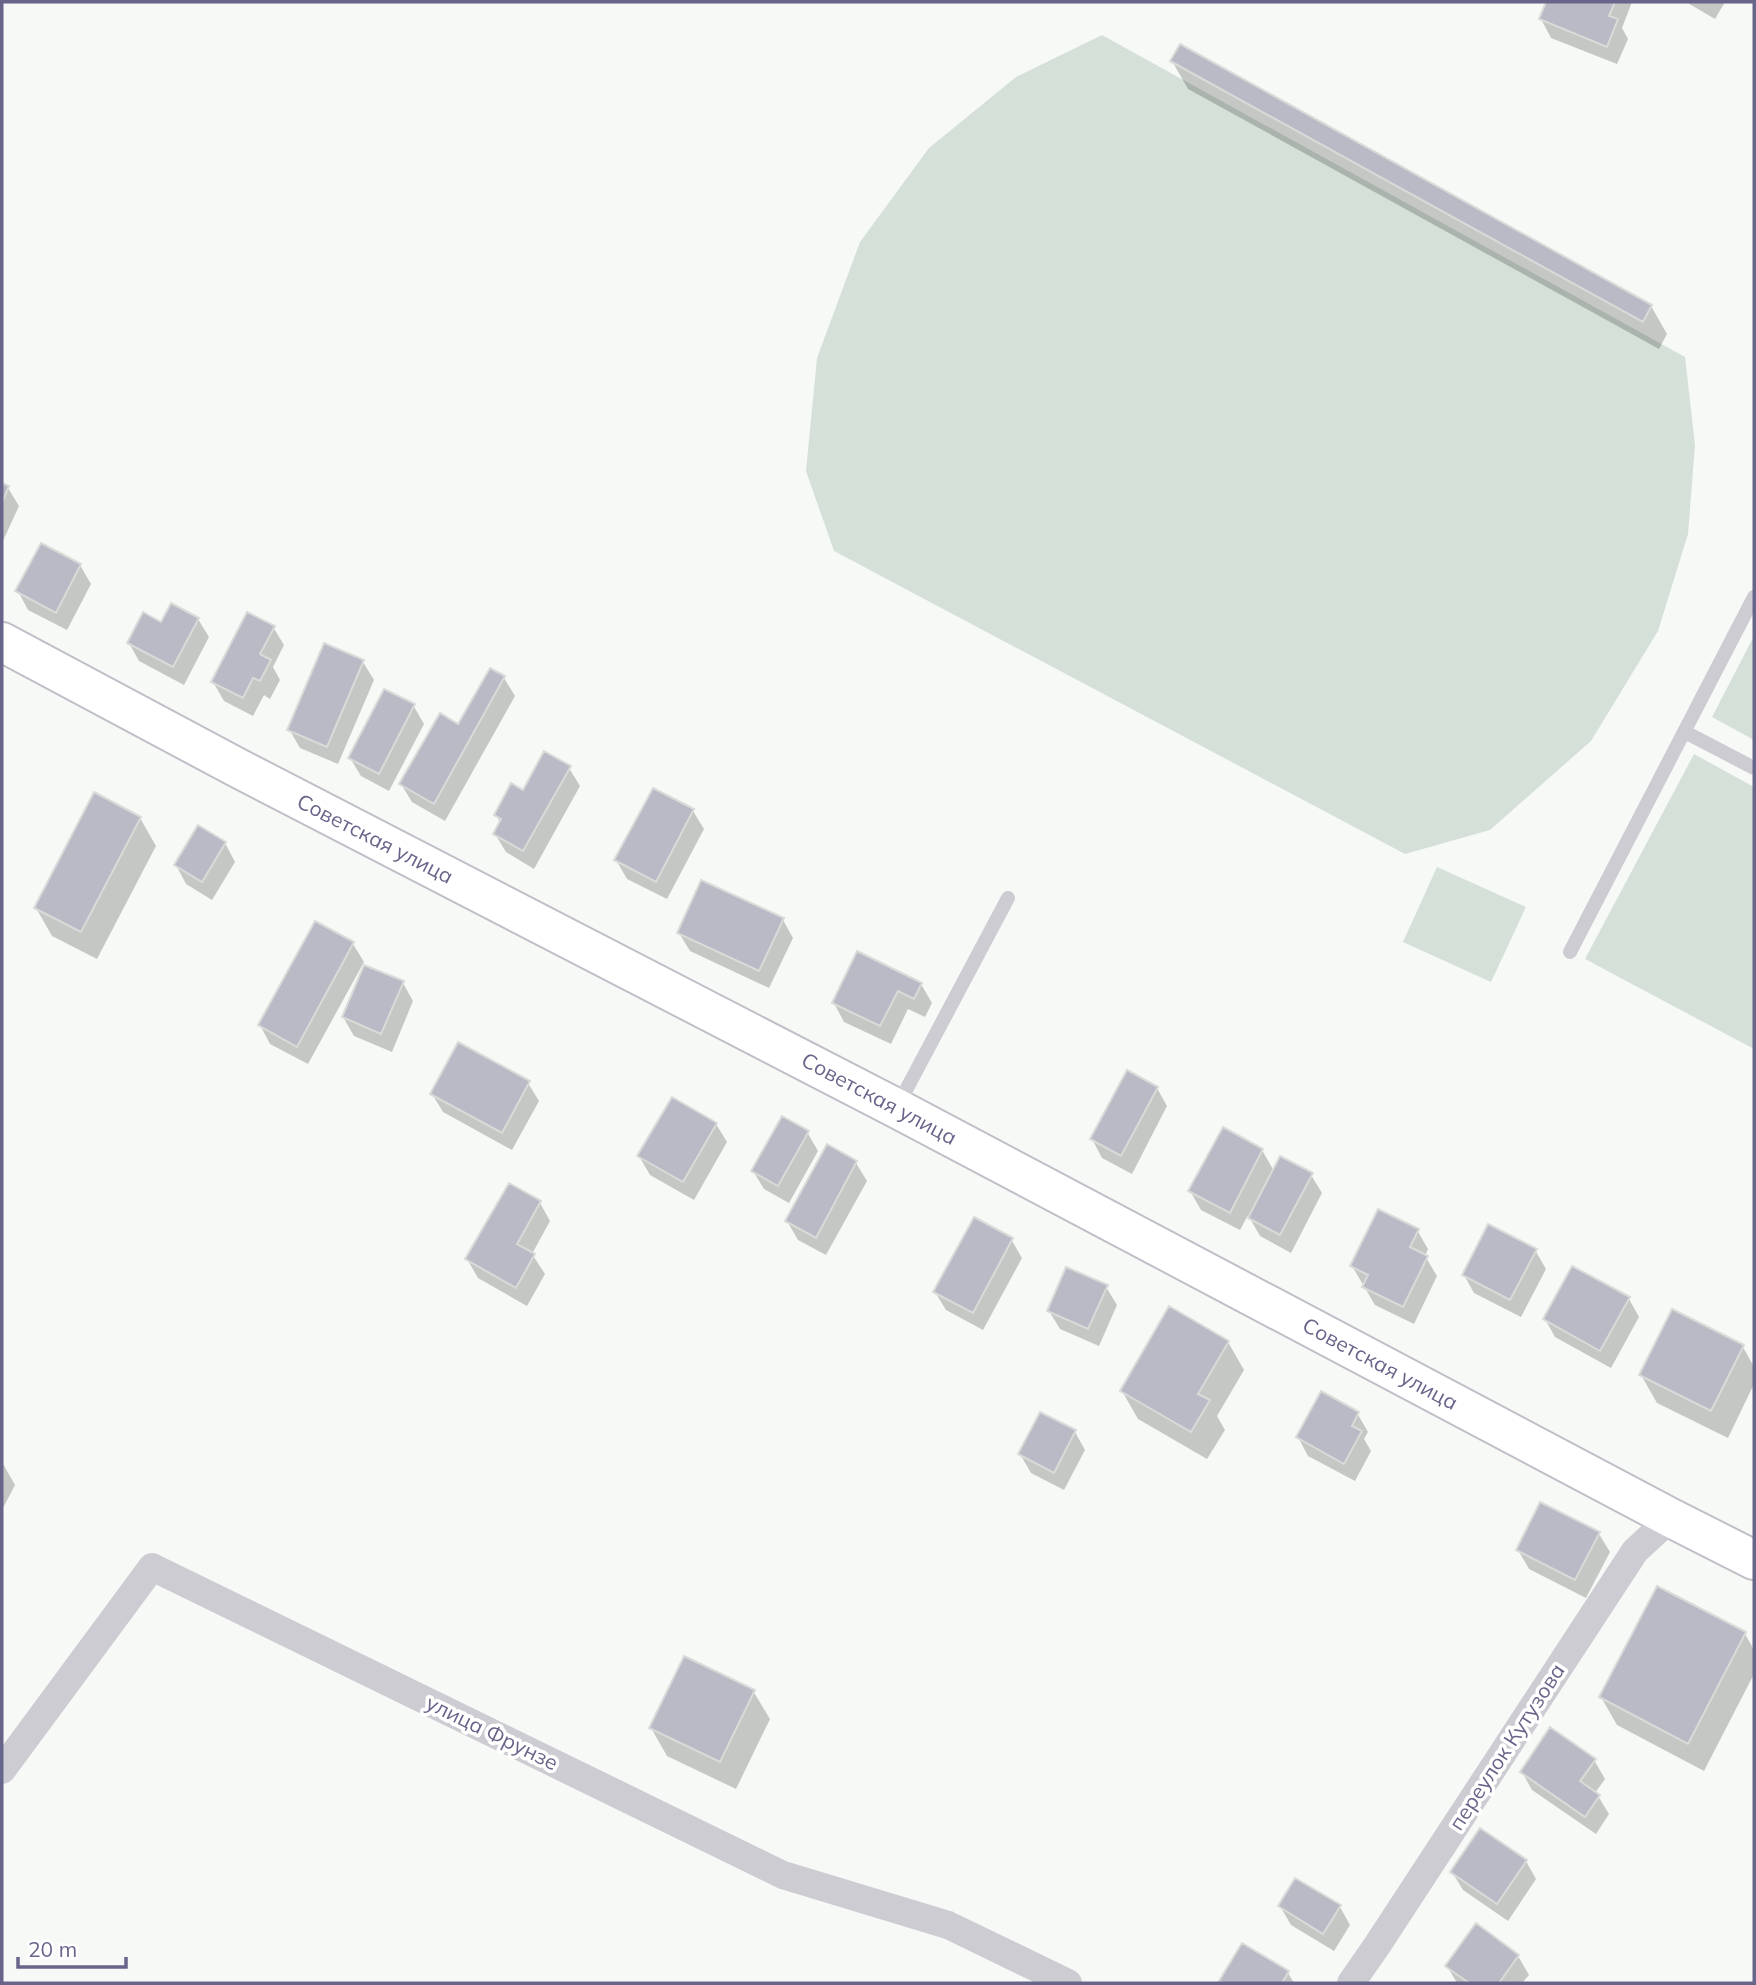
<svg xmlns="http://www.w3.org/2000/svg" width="1756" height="1985" font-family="Mulish,sans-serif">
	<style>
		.green { fill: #d5e0d8 }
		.shadow { fill: #0003 }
		.building { fill: #babac6; stroke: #d9dbd9; stroke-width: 2 }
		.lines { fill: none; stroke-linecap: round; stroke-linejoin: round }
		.secondary-casing { stroke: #c0bfc8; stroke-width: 42 }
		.lane { stroke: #ccccd2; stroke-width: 14 }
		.street { stroke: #ccccd2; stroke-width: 28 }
		.secondary { stroke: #fff; stroke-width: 38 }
		.labels { text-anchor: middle; stroke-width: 7; stroke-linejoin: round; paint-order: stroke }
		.street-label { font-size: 21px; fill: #68658a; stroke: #fff }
	</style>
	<rect width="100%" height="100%" fill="#f7f9f6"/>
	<path class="green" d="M1102,35l583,322 10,88 -7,89 -30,97 -67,110 -101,89 -85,24 -571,-303 -28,-80 11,-113 43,-116 69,-94 87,-71z
		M1754,636v104l-42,-23z
		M1694,754l60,33v262l-169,-90z
		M1437,867l89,40 -35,75 -88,-40z"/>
	<path class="shadow" d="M1548,2h18l9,3 1,-3h56l-10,26 6,11 -11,25 -66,-26 -10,-19z
		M1686,2h39l-10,17z
		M1172,61l479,245 16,28 -8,15 -471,-260z
		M2,485l6,3 11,18 -17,37z
		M80,565l11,19 -24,46 -39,-20 -10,-19z
		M198,619l11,18 -25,48 -45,-24 -10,-18z
		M273,627l11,18 -11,22 7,13 -10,19 -6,-4 -11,21 -29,-15 -11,-19z
		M363,662l11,18 -36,84 -38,-16 -11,-19z
		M491,670l13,8 11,18 -70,125 -33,-19 -11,-18 58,-58z
		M413,705l11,19 -35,67 -28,-15 -11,-18z
		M569,768l11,18 -46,83 -28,-17 -11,-18 6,-10 -5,-9 27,-23z
		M654,790l39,21 11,18 -37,70 -40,-20 -11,-19z
		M140,818l16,28 -59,113 -45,-23 -16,-28z
		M225,843l10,19 -23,38 -26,-16 -10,-19z
		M783,920l10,18 -24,50 -79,-37 -11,-18z
		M353,944l11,18 -56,102 -38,-20 -10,-19z
		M403,983l10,18 -21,51 -38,-16 -11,-19z
		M921,984l11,19 -7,14 -17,-8 -17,35 -47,-22 -10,-19z
		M528,1083l11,18 -27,49 -69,-38 -11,-18z
		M1157,1088l10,18 -35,68 -30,-16 -10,-19z
		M716,1124l11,18 -33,58 -44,-25 -11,-19z
		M807,1132l11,19 -29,52 -25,-14 -11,-18z
		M1262,1150l12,21 37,4 11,18 -31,60 -31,-17 -12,-21 -8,15 -39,-20 -11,-19z
		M856,1163l11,18 -41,74 -28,-15 -11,-19z
		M540,1203l10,18 -18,33 13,20 -18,32 -49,-28 -11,-19z
		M1417,1230l11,19 -3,7 12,20 -23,48 -39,-19 -23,-39z
		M1011,1239l11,19 -39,72 -37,-20 -11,-18z
		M1535,1250l11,19 -25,48 -47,-24 -10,-18z
		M1106,1287l11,18 -18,41 -39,-17 -11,-18z
		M1629,1299l10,18 -28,51 -56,-31 -10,-18z
		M1228,1342l16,28 -27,46 8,14 -18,29 -69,-40 -16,-28z
		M1743,1347l11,20v17l-26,54 -71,-35 -16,-28z
		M1357,1413l11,19 -4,7 7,12 -16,30 -47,-25 -10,-19z
		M1075,1432l10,18 -21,40 -33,-17 -11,-19z
		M2,1462l13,23 -13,25z
		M1599,1534l11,18 -24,46 -57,-29 -11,-19z
		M1745,1634l9,16v24l-50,97 -87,-46 -16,-28z
		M753,1691l17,28 -34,70 -69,-33 -16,-28z
		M1594,1760l11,19 -10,14 3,3 11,18 -13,20 -64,-44 -10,-18z
		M1526,1861l10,18 -28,42 -45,-31 -11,-18z
		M1280,1906l60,1 10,18 -16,26 -43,-26z
		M1518,1956l11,19 -7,8h-65l-10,-17z
		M1288,1973l6,10h-72l-1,-2z"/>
	<path class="building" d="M1546,2h69l-6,14 9,3 -11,28 -68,-28z
		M1180,44l472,261 -9,17 -473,-261z
		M2,483l7,3 -7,17z
		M41,543l40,21 -25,49 -41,-22z
		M171,603l28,15 -26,49 -46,-24 16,-31 18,10z
		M247,612l28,14 -15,28 11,6 -11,21 -7,-3 -10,20 -32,-16z
		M324,643l40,17 -37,87 -40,-17z
		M490,668l15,8 -71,128 -35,-20 41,-71 18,11z
		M384,689l31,15 -36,70 -31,-16z
		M544,751l27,15 -48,85 -30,-17 8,-15 -7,-4 17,-32 12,7z
		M653,788l41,21 -38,73 -42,-22z
		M94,792l47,25 -60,115 -47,-24z
		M198,825l28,17 -24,40 -28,-17z
		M701,880l83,38 -25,53 -82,-38z
		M315,921l39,21 -57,105 -39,-22z
		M857,951l65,32 -8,16 -16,-8 -18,35 -48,-23z
		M364,965l40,16 -23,53 -39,-17z
		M458,1042l72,39 -28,52 -72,-39z
		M1127,1070l31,17 -37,69 -31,-17z
		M672,1097l45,26 -34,59 -46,-26z
		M782,1116l27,15 -31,55 -27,-15z
		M1223,1127l40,22 -33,64 -42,-22z
		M827,1144l30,17 -41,77 -31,-17z
		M1280,1156l33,17 -33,62 -32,-17z
		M509,1183l32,18 -24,43 18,10 -19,34 -51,-29z
		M1378,1209l41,20 -9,18 18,9 -25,51 -41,-20 6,-12 -18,-9z
		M974,1217l39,21 -40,75 -40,-21z
		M1488,1224l49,25 -27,51 -48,-25z
		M1572,1266l58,31 -30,54 -57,-32z
		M1066,1267l42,18 -20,44 -41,-18z
		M1169,1306l60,35 -31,53 12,6 -19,32 -71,-41z
		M1672,1309l72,36 -33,66 -72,-36z
		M1321,1391l38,21 -7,14 10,5 -18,33 -48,-27z
		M1040,1412l36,18 -22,43 -36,-19z
		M1540,1502l60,30 -25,48 -59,-30z
		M1657,1586l89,46 -58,112 -89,-47z
		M684,1656l71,34 -35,72 -71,-34z
		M1550,1727l46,32 -16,22 20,14 -15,22 -65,-45z
		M1480,1828l47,32 -30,44 -47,-32z
		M1295,1878l46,27 -18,29 -45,-28z
		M1476,1923l43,32 -20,28h-30l-24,-17z
		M1242,1943l47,28 -7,12h-59l-4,-2z"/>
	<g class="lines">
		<g class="secondary-casing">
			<path id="secondary" d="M2,642l234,125 660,341 775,410 83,42"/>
		</g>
		<path class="lane" d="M1685,732l69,36
			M1570,952l184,-355
			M897,1107l111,-209"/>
		<path class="street" d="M2,1770l150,-203 631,308 165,50 120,58
			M1351,1983l27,-39 257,-393 36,-33"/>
		<use href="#secondary" class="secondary"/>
	</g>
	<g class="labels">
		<g class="street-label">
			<text transform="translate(375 839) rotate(27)" y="7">Советская улица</text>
			<text transform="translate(879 1099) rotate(28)" y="7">Советская улица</text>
			<text transform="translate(1380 1364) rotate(28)" y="7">Советская улица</text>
			<text transform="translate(492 1733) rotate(26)" y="7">улица Фрунзе</text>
			<text transform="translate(1507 1747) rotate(-57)" y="7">переулок Кутузова</text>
		</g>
	</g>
	<rect width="1756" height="1985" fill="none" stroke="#68658a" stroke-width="7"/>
	<path d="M18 1957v10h108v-10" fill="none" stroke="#68658a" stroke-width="3.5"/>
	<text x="28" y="1957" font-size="21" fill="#68658a" stroke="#ffffff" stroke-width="5" paint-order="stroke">20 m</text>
</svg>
